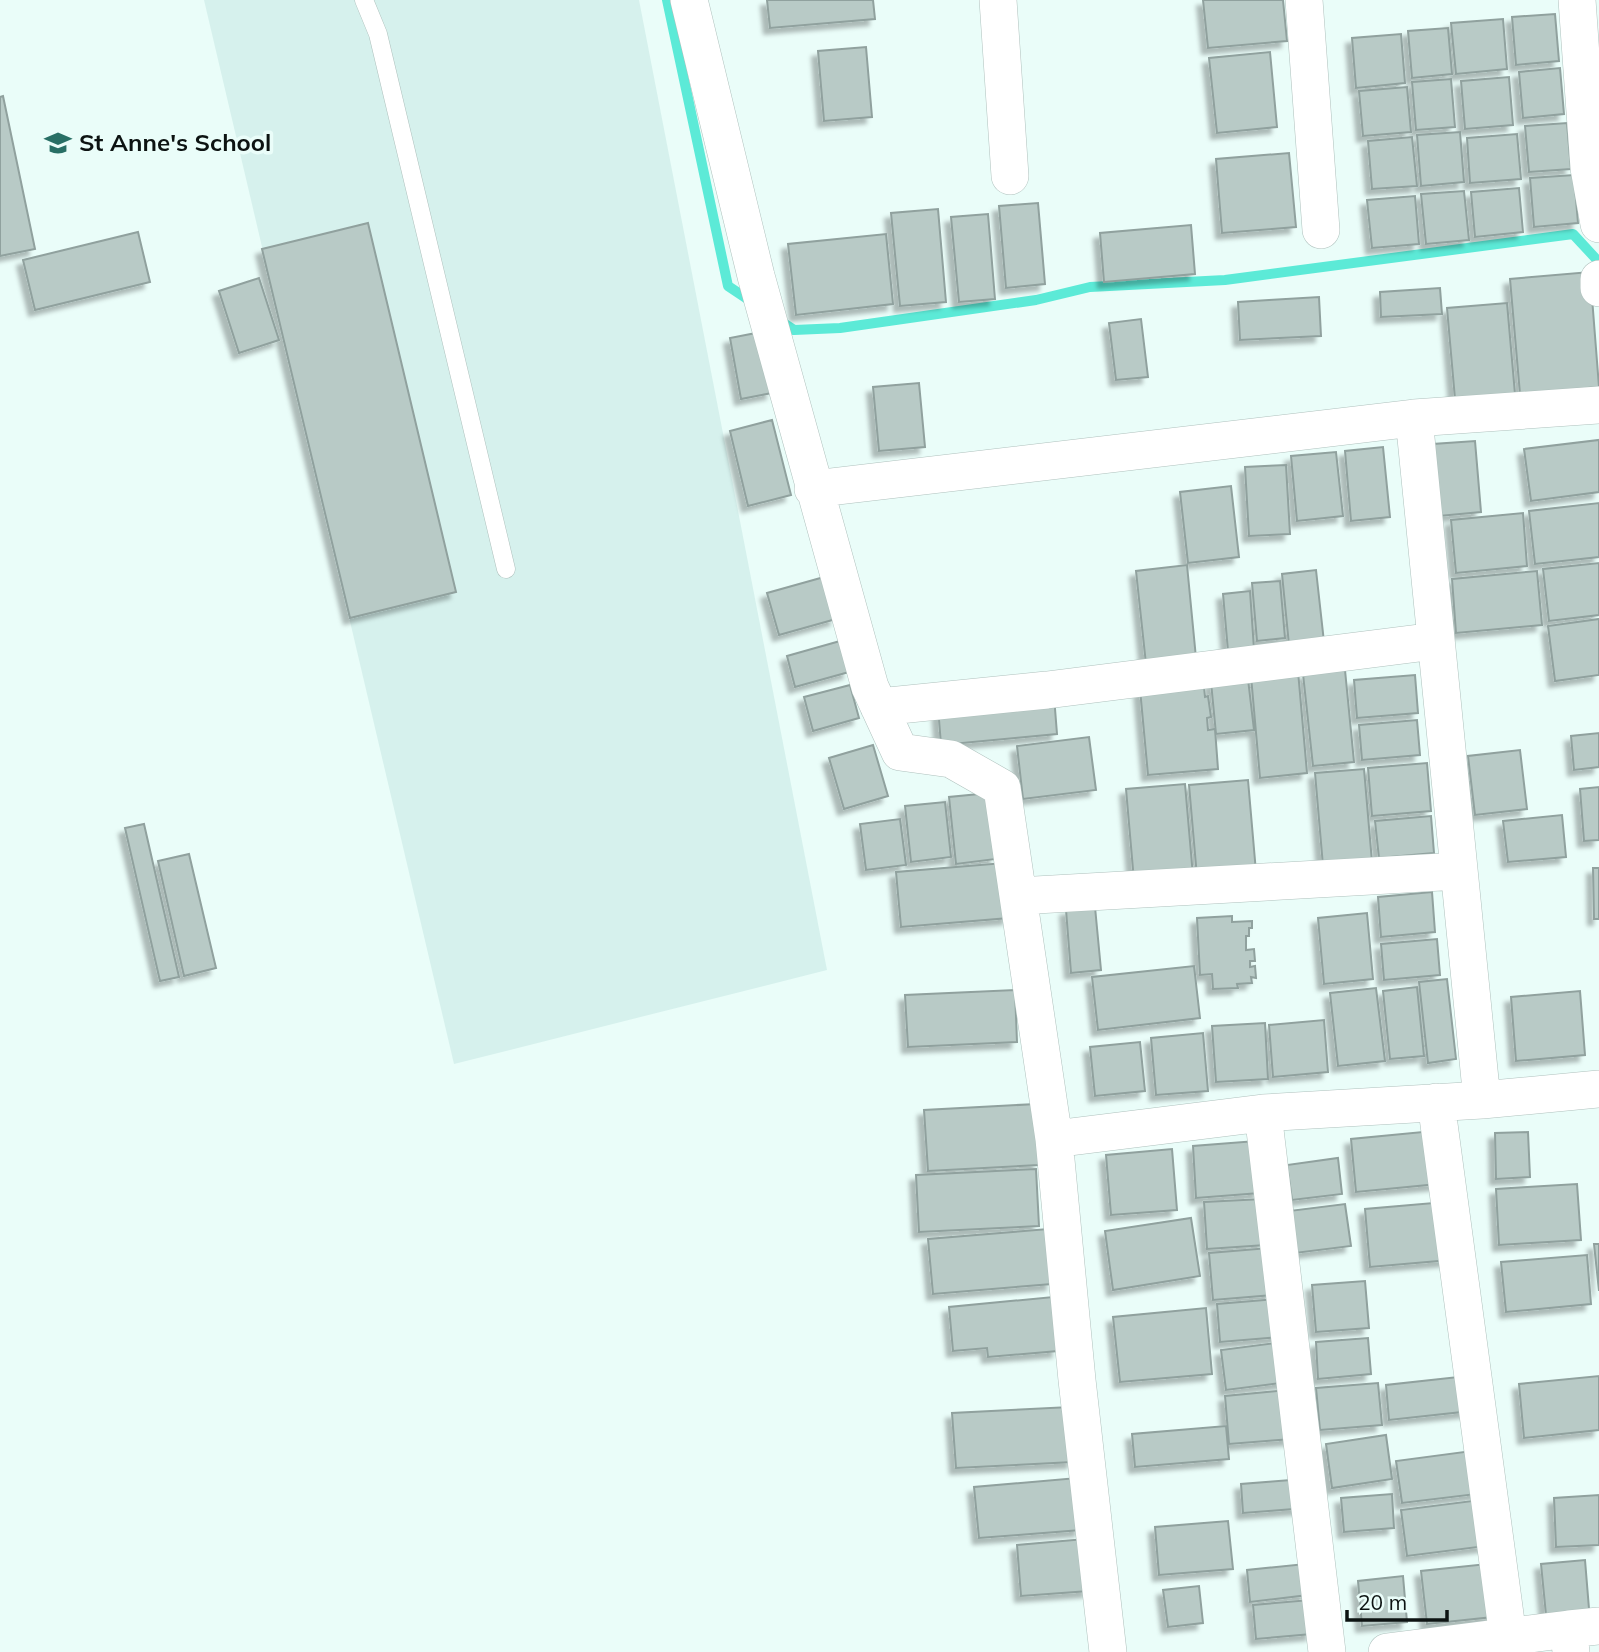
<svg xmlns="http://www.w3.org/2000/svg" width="1599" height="1652" font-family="Mulish,sans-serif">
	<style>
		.built { fill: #d6f1ed }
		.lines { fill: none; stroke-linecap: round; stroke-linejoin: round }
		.stream { stroke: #5cead7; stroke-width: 10 }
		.building { fill: #b8cac6; stroke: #90a19e; stroke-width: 2; filter: url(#shadow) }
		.lane-casing { stroke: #afc1bd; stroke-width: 19 }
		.street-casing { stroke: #afc1bd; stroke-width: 38 }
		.lane { stroke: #fff; stroke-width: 18 }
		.street { stroke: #fff; stroke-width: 37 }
		.labels { text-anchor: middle; stroke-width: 7; stroke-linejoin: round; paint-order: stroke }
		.poi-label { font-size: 24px; font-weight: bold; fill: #0d1312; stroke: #eafdf9; text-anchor: start }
	</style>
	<defs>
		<filter id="shadow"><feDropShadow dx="-6" dy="6" stdDeviation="2" flood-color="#0004"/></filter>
	</defs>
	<rect width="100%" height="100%" fill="#eafdf9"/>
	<path class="built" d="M204,0h435l188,970 -373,94z"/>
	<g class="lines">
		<path class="stream" d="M667,0l61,286 24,16
			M779,320l15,10 46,-2 196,-28 54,-13 135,-7 348,-46 26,28"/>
	</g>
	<path class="building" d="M767,0h106l2,19 -105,9z
		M1203,0h80l4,41 -79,7z
		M1555,14l4,47 -43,4 -4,-48z
		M1503,19l4,50 -51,5 -5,-51z
		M1448,28l4,46 -40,4 -4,-47z
		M1401,34l4,49 -49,5 -4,-50z
		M866,47l6,70 -48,4 -6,-70z
		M1270,52l7,75 -60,6 -8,-75z
		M1560,68l4,46 -41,4 -4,-46z
		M1509,77l4,48 -48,4 -4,-48z
		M1451,79l4,48 -39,3 -4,-48z
		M1407,87l4,45 -48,4 -4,-45z
		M3,96l32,153 -35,7v-159z
		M1567,123l4,46 -42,3 -4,-46z
		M1460,132l4,50 -43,4 -4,-51z
		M1517,134l4,45 -51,4 -3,-45z
		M1412,137l5,49 -45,3 -4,-48z
		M1289,153l7,74 -74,6 -6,-74z
		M1574,175l4,48 -44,4 -4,-49z
		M1519,188l4,44 -48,5 -4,-45z
		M1464,191l5,49 -43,4 -5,-50z
		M1415,196l4,48 -47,4 -5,-48z
		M1038,203l7,81 -39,4 -7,-82z
		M938,209l8,93 -46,4 -9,-93z
		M988,214l7,85 -36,3 -8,-85z
		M368,223l88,369 -106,26 -88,-369z
		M1191,225l4,49 -91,8 -4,-49z
		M138,232l12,50 -115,28 -12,-50z
		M886,234l7,70 -97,11 -8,-71z
		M1590,272l9,115 -79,7 -10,-115z
		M259,278l20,62 -40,13 -20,-62z
		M1440,288l2,26 -61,3 -1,-25z
		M1319,297l2,39 -81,4 -2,-38z
		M1507,303l8,91 -60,5 -8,-91z
		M1141,319l7,58 -32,3 -7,-57z
		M761,332l11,61 -31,6 -11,-61z
		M919,383l6,64 -46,4 -6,-64z
		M772,420l19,75 -43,11 -18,-75z
		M1599,440v52l-68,9 -7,-52z
		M1475,441l6,71 -42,4 -6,-72z
		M1383,447l7,70 -39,4 -6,-70z
		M1336,452l7,64 -46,5 -6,-65z
		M1286,465l4,69 -41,2 -4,-69z
		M1231,486l8,71 -51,6 -8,-71z
		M1599,503v54l-64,7 -6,-53z
		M1523,513l4,53 -71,7 -5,-53z
		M1599,563v52l-50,6 -6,-52z
		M1187,565l9,93 -50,6 -10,-93z
		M1316,570l8,72 -35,3 -7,-71z
		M1537,571l5,54 -86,8 -4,-54z
		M824,577l12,42 -57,16 -12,-42z
		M1280,581l5,57 -28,3 -5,-58z
		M1250,591l4,58 -26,2 -5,-57z
		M1599,619v56l-44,6 -7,-55z
		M840,641l9,31 -54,15 -8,-31z
		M1345,670l9,92 -41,4 -10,-92z
		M1298,671l9,102 -47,5 -9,-102z
		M1415,675l3,38 -61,5 -3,-38z
		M1248,679l6,51 -38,4 -5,-52z
		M850,685l9,33 -46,13 -9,-34z
		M1204,687l1,10 3,-1 3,21 -4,1 1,12 7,-1 3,40 -70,6 -8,-86z
		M1054,696l3,38 -116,11 -3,-38z
		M1417,720l3,35 -58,5 -3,-35z
		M1599,733v34l-25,3 -3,-34z
		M1089,737l7,53 -73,9 -6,-53z
		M873,745l15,51 -44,13 -15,-51z
		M1520,750l7,59 -52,6 -7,-59z
		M1427,763l4,48 -59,5 -4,-48z
		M1364,769l8,93 -49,4 -8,-93z
		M1248,780l8,92 -59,5 -8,-92z
		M1185,784l8,92 -59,5 -8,-92z
		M1599,787v53l-15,1 -4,-52z
		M989,793l7,66 -40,5 -7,-67z
		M945,802l6,55 -40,5 -6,-56z
		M1562,815l4,42 -58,5 -5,-41z
		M1431,816l3,37 -55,5 -4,-37z
		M900,819l6,46 -40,5 -6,-46z
		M144,824l35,153 -19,4 -35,-153z
		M189,854l27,114 -32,8 -26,-115z
		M1004,863l5,55 -108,9 -5,-55z
		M1593,868h6v51h-5z
		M1432,892l3,40 -54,5 -3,-40z
		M1095,907l6,63 -30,3 -5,-63z
		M1367,913l6,66 -49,5 -6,-66z
		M1232,916v6l20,-1v7h-3v8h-3v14l8,-1 1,12h-5v6l5,-1 1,12 -5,-1 1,6 -15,1 1,4 -25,1 -1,-15 -12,1 -3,-57z
		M1437,939l3,36 -56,5 -3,-36z
		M1194,966l6,52 -102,12 -6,-53z
		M1447,979l9,80 -28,4 -9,-81z
		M1417,987l7,69 -34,3 -7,-68z
		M1376,988l9,73 -47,5 -8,-73z
		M1015,990l2,52 -109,5 -3,-52z
		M1580,991l5,64 -69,6 -5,-64z
		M1324,1020l4,52 -55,5 -4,-52z
		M1265,1023l3,56 -52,3 -4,-56z
		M1203,1033l5,58 -52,4 -5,-57z
		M1140,1042l5,49 -50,5 -5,-49z
		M1036,1104l3,61 -111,6 -4,-61z
		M1433,1131l5,53 -82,8 -5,-53z
		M1528,1132l2,45 -34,2 -1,-46z
		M1256,1141l4,52 -64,5 -3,-52z
		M1172,1149l5,61 -66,5 -5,-60z
		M1338,1158l4,36 -50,6 -5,-35z
		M1036,1169l3,57 -120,6 -3,-57z
		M1577,1184l4,56 -82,5 -3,-56z
		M1263,1199l3,46 -59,4 -3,-47z
		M1445,1202l5,58 -80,7 -5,-58z
		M1345,1204l6,42 -56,7 -6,-42z
		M1191,1218l9,58 -87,14 -8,-59z
		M1048,1229l4,55 -119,10 -5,-55z
		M1594,1244h5v47z
		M1269,1248l4,47 -60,5 -4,-47z
		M1587,1255l4,49 -85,8 -5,-50z
		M1365,1281l4,47 -53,4 -4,-47z
		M1053,1297l5,54 -70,6 -1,-9 -34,3 -4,-44z
		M1276,1299l4,38 -60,5 -3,-38z
		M1206,1308l6,66 -92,8 -7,-65z
		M1368,1338l3,36 -53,5 -2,-37z
		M1283,1342l5,40 -62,8 -5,-40z
		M1467,1376l4,35 -82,9 -3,-35z
		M1599,1376v54l-75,8 -5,-54z
		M1378,1383l4,42 -62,5 -4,-42z
		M1288,1390l4,49 -63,5 -4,-48z
		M1070,1407l3,55 -117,6 -4,-55z
		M1226,1426l3,33 -94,8 -3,-33z
		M1386,1435l6,44 -60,9 -6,-44z
		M1479,1450l6,43 -83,10 -6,-42z
		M1077,1478l4,52 -102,8 -5,-51z
		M1303,1479l3,29 -63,5 -2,-29z
		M1392,1494l2,34 -50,4 -3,-34z
		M1599,1495v50l-43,2 -2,-49z
		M1480,1500l6,46 -79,10 -6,-46z
		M1228,1521l5,48 -74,6 -4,-48z
		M1085,1539l4,52 -68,5 -4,-51z
		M1585,1560l5,61 -43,4 -6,-61z
		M1305,1564l3,31 -58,7 -3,-32z
		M1487,1564l6,53 -66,7 -6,-53z
		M1403,1576l4,46 -45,4 -4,-45z
		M1199,1586l4,37 -35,4 -5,-37z
		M1310,1600l2,34 -56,5 -3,-34z"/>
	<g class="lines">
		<g class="lane-casing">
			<path id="lane" d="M364,0l14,34 128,535"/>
		</g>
		<g class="street-casing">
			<path id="street" d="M689,0l67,276 114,411 30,65 51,7 51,29 52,351 23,241 31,272
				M998,0l12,176
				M1304,0l17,230
				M1577,0l12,168 10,56
				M1599,279v9
				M1414,418l68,682
				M813,489l601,-71 185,-13
				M879,707l168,-17 388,-49
				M1018,896l441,-25
				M1436,1102l72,535
				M1263,1113l64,539
				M1054,1139l209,-26 219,-13 117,-11
				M1387,1652l182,-23
				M1571,1652l-2,-23 30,-3"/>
		</g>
		<use href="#lane" class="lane"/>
		<use href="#street" class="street"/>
	</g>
	<defs>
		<g id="school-bare" transform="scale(2.1)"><path d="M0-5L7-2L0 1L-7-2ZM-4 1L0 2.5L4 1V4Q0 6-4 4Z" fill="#286f65" stroke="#eafdf9" stroke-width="2.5" paint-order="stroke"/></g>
	</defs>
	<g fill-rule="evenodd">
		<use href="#school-bare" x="58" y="143"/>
	</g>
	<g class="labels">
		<g class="poi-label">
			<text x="79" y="151">St Anne's School</text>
		</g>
	</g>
	<path d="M1347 1610v10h100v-10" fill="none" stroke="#0d1312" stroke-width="3.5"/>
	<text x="1358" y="1610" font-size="21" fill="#0d1312" stroke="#eafdf9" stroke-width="5" paint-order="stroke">20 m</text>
</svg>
